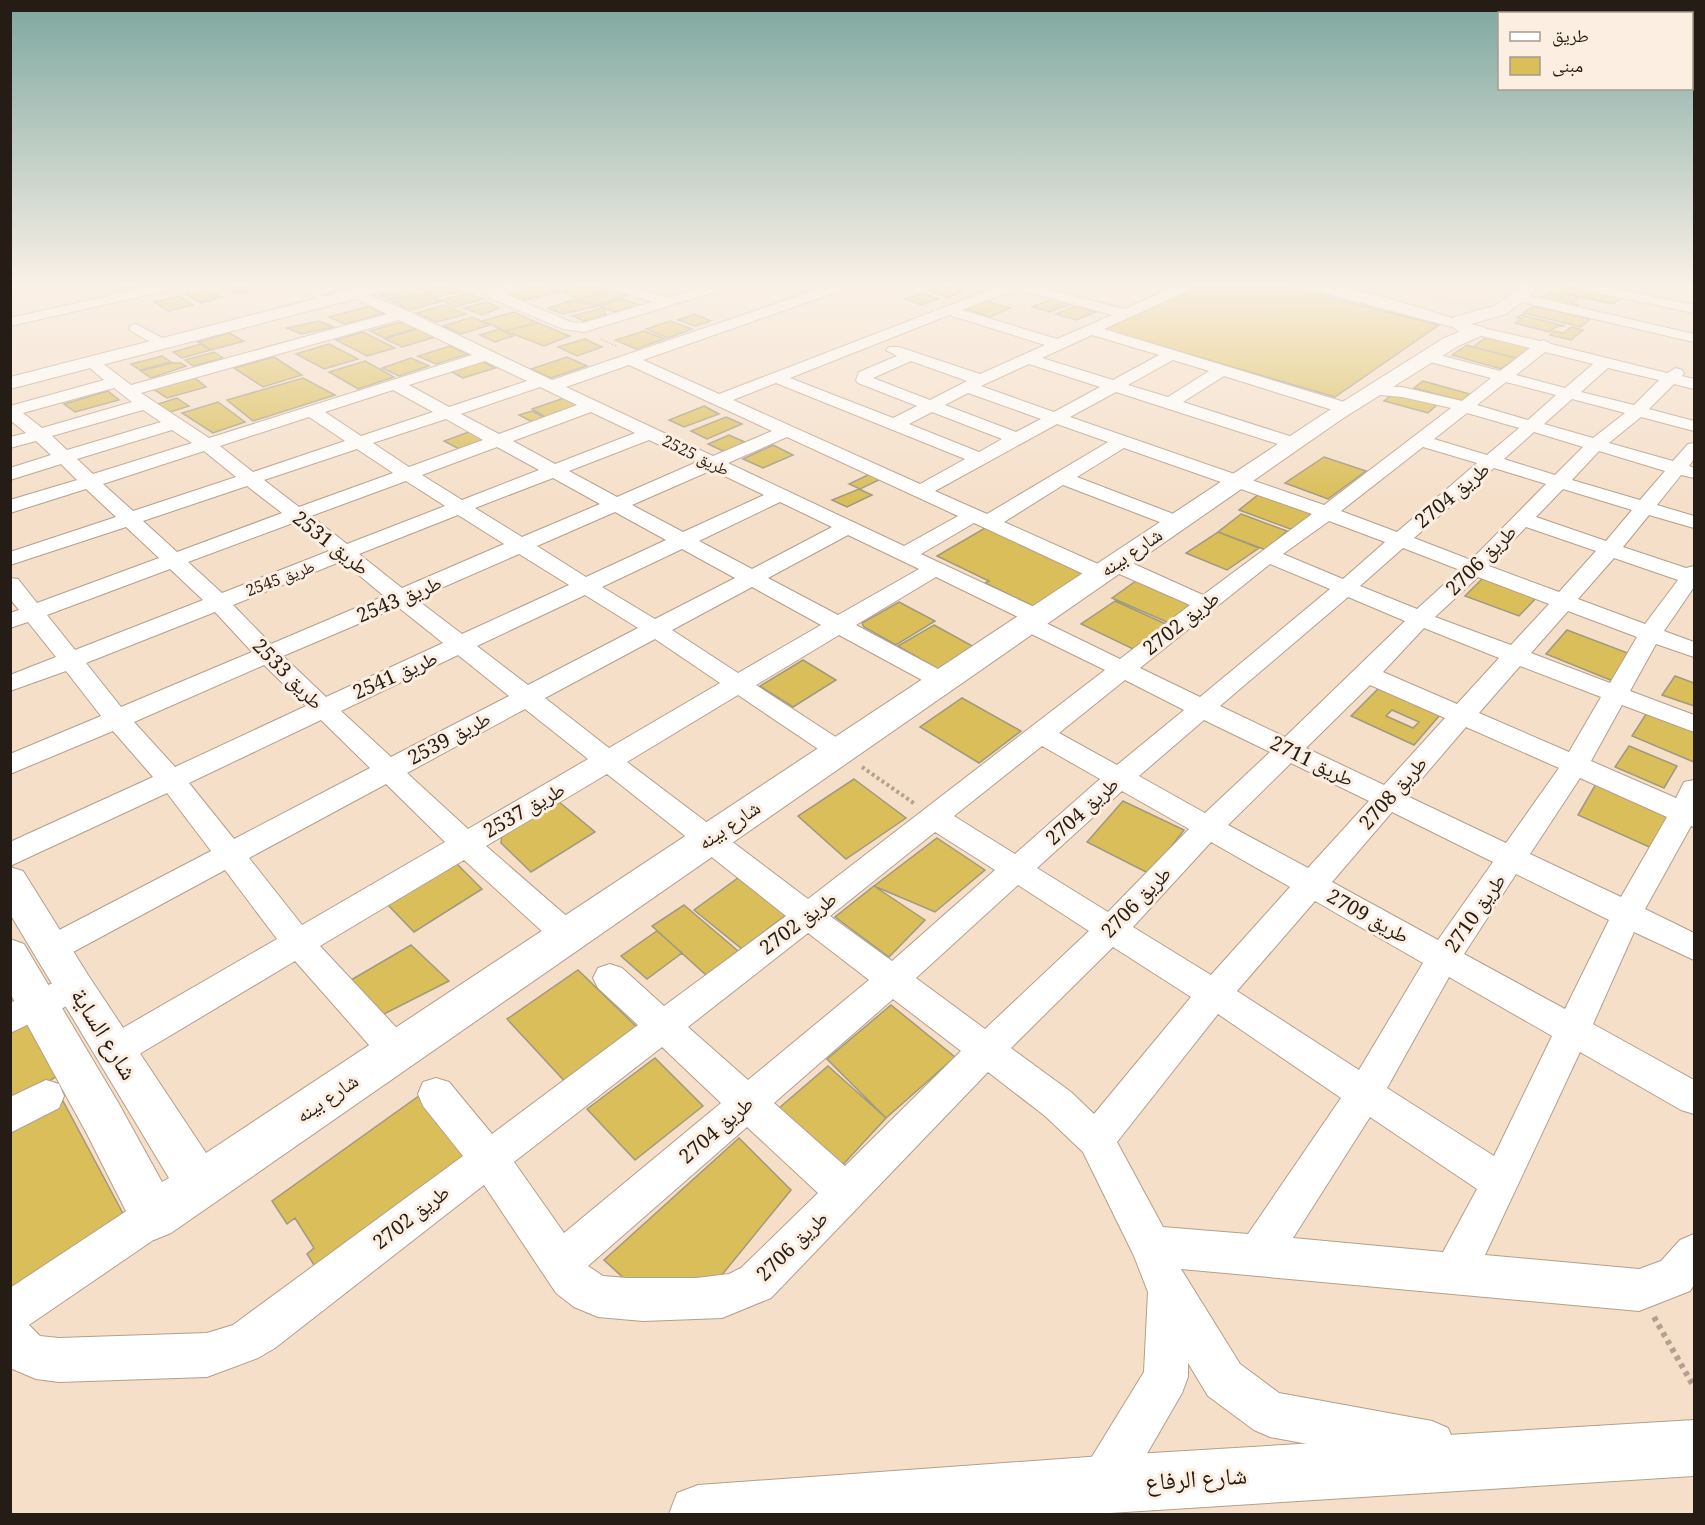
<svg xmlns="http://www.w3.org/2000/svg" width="1705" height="1525" font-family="Georgia,'Noto Naskh Arabic',serif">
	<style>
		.built { fill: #efd3b9 }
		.building { fill: #dabe59; stroke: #a0997e; stroke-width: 1.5; fill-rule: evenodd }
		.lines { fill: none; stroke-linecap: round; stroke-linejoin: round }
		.service-casing { stroke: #b49f8a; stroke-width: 2 }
		.minor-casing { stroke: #b49f8a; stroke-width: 2 }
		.tertiary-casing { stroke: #b49f8a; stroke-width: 2 }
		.primary-casing { stroke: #b49f8a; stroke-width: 2 }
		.path-far2 { stroke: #b3a190; stroke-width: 2; stroke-dasharray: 1.5 1.5; stroke-linecap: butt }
		.path-far1 { stroke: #b3a190; stroke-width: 4; stroke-dasharray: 3 3; stroke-linecap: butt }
		.path { stroke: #b3a190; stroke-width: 6; stroke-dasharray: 4.5 4.5; stroke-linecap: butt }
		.service { fill: #fff; fill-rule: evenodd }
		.minor { fill: #fff; fill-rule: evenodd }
		.tertiary { fill: #fff; fill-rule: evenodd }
		.primary { fill: #fff; fill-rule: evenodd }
		.labels { text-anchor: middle; stroke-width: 6; stroke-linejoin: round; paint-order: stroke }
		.far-street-label { font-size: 16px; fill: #251d15; stroke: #fceee1 }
		.street-label { font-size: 20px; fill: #251d15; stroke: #fceee1 }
		.near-street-label { font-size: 24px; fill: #251d15; stroke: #fceee1 }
	</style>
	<rect width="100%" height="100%" fill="#f5dfc9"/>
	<path class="built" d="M1381,287h133l-35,25z"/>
	<path class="building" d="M117,287h17l4,3 -19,4 -8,-6z
		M234,287h13l7,3 -17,4 -10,-6z
		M429,287h23l9,4 -28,7 -14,-9z
		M529,287h18l13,4 -42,11 -17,-8z
		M574,287h28l8,3 -31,10 -19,-9z
		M940,287h13l12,3 -17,7 -19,-6z
		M1193,287h96l150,38 -104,72 -236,-69z
		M1563,287h18l43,9 -11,8 -57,-12z
		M208,289l14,8 -21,6 -15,-9z
		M405,289l12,5 -28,6 -9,-5z
		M610,290l16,6 -28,9 -19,-5z
		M1552,291l28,6 -8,6 6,2 -4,3 -35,-8z
		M468,293l16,6 -29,8 -14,-7z
		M923,293l15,6 -17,6 -15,-6z
		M424,294l18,7 -31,9 -18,-8z
		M179,296l14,9 -25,6 -13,-9z
		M1055,298l18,5 -23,9 -18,-5z
		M621,299l19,6 -26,7 -15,-6z
		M573,300l26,6 -37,8 -14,-6z
		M986,301l24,7 -20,9 -24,-8z
		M487,302l13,6 -18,7 -18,-7z
		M444,305l22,9 -29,8 -20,-9z
		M369,306l15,8 -40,10 -15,-7z
		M1076,306l20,6 -20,8 -20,-6z
		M1533,306l57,13 -9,8 -58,-14z
		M603,308l3,6 -22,7 -12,-5z
		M514,312l24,11 -33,8 -23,-10z
		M694,314l17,7 -16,5 -17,-6z
		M1521,315l44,11h-7l-9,6 -34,-9 6,-4 -4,-1z
		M472,317l18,8 -29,9 -18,-8z
		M319,321l15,6 -33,7 -14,-6z
		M670,321l22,8 -24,9 -22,-9z
		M398,323h8l11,5 -33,10 -14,-7z
		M538,323l32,13 -26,10 -39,-15z
		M1571,327l12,3 -12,10 -21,-5 4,-4 9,2z
		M417,329l18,8 -33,10 -17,-8z
		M499,329l14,7 -18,6 -15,-7z
		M644,331l21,8 -29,10 -21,-9z
		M363,332l32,16 -28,8 -31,-16z
		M229,333l15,8 -33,9 -13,-8z
		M1488,336l43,11 -15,11 -43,-11z
		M585,339l17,8 -25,9 -19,-9z
		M201,344l10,6 -29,8 -9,-6z
		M329,344l29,15 -34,10 -28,-15z
		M1467,345l6,2 43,11 -15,11 -49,-14z
		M450,346l18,8 -32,10 -18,-8z
		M214,352l9,6 -30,8 -8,-6z
		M162,356l9,6 -31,8 -9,-6z
		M274,357l28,18 -39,12 -29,-19z
		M567,357l20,9 -36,12 -20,-9z
		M411,358l18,8 -30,10 -17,-8z
		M365,361l29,16 -36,12 -29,-17z
		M482,361l13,7 -32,10 -13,-7z
		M171,363h10l5,3 -35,12 -10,-7z
		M195,378l11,9 -39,11 -14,-9z
		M303,378l32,17 -82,26 -26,-21z
		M1423,381l47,13 -8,7 -48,-13z
		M108,391l11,9 -44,12 -11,-8z
		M1394,393l45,10 -11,10 -44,-12z
		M177,398l12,8 -22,7 -12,-8z
		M564,398l14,7 -33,12 -13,-8z
		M218,402l27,20 -32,11 -31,-20z
		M704,406l15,8 -35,13 -15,-7z
		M532,411l17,9 -13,4 -17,-9z
		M726,417l16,7 -35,15 -16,-8z
		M474,430l17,9 -30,11 -17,-9z
		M729,435l18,8 -22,9 -17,-8z
		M773,445l20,10 -30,13 -20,-9z
		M1324,457l42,14 -38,28 -43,-16z
		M872,473l11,5 -23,11 -11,-5z
		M859,489l13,6 -25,12 -15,-7z
		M1259,494l57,17 -23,19 -54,-20z
		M1241,514l46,17 -21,19 -48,-18z
		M985,528l108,47 -56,33 -52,-25 4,-2 -52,-25z
		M1218,532l41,16 -32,22 -41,-17z
		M1486,575l53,20 -20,21 -54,-20z
		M1140,578l56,24 -27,21 -57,-25z
		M1115,601l53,24 -33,25 -54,-26z
		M899,602l36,19 -39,24 -32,-18 -2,-4z
		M934,625l42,23 -35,23 -43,-25z
		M1567,630l66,25 -20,26 -67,-27z
		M803,660l33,20 -43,27 -33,-21z
		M1675,676l19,7v23l-32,-11z
		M1379,688l61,27 -26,30 -63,-29zM1392,710l27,12 -6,6 -27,-12z
		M962,698l59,33 -42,32 -59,-36z
		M1650,708l44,19v35l-62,-26z
		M1629,746l48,20 -13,22 -49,-21z
		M1600,777l76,32 -20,41 -78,-35z
		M854,779l52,39 -60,41 -48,-43z
		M558,801l37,31 -64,40 -30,-29 1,-9z
		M1123,801l61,29 -34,44 -63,-32z
		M937,838l48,32 -50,42 -61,-26z
		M457,864l25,25 -68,43 -27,-28z
		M738,878l48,37 -44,34 -48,-39z
		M874,886l51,34 -36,37 -54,-40z
		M684,905l54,46 -32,24 -54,-49z
		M657,931l25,22 -35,26 -26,-23z
		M411,945l38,36 -69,35 -29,-36z
		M578,970l64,62 -72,55 -63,-68z
		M891,1005l64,52 -69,61 -59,-59z
		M37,1019l26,54 -53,30v-71z
		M655,1058l48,48 -68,54 -48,-51z
		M828,1066l58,52 -47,51 -60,-61z
		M423,1093l55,67 -155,119 -16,-25 7,-6 -19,-30 -8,6 -15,-23z
		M63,1101l64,120 -117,78v-167z
		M739,1138l52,52 -70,86 -91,8 -26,-24z"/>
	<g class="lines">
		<g class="service-casing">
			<path id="service" d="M332,287h9l-21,8 7,5v2h-4l-12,-8z
				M1345,287h7l7,5 -5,1z"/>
		</g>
		<g class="minor-casing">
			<path id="minor" d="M148,287h24l-7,4 -155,35v-8z
				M500,287h21l-2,3 -14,4 66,28 12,1 69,-21 -35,-12 -2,-3h19l32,11 37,-11h20l-2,3 -137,42 -21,-3 -73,-31 -2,-3z
				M825,287h19l-2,3 -199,70 76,34 278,-107h19l-2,3 -52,20 95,29 55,-24 -92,-25 -2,-3h22l84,22 49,-22h18l-2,3 -85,39 247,75 3,4 -3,4h-12l-115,-36 -41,26 116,37 3,4 -3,4h-12l-171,-55 -46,25 254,88 127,-97 -49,-11 -33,-3 -2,-4 2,-4 33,1 60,14 29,-23 -69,-18 -2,-3 2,-3 6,-2 72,19 30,-23 -52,-13 -2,-3 2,-3 5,-1 57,13 4,-1 7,4 116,29 9,-5 6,2 2,3 -2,3 12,3v10l-20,-5 -25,25 45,12v10l-53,-14 -32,26 64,18 15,-17 6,-1v16l-5,7 5,2v10l-13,-3 -24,30 37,11v12l-45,-13 -26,32 63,21 8,-2v21l-30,44 30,11v15l-38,-13 -26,47 64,24v17l-72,-27 -31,56 85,37 8,-16 10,-2v47l-3,-1 -46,83 49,24v27l-60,-28 -41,92 101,56v34l-13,-4 -101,-58 -95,203 154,14 22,-8 19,-21 14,-6v51l-4,6 -51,20 -458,-42 59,95 39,29 153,28 16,7 7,16 -7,16 -16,7 -162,-30 -16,-7 -46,-34 -20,-33v14l-6,16 -63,109 -17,7 -17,-7 -7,-17 7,-17 59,-96 4,-80 -14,-36 -51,-104 -38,-36 -57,-44 -217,226 -49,20 -79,3 -45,-4 -24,-10 -18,-14 -72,-108 -209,163 -17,10 -51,19 -148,5 -23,-3 -26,-11v-80l130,-86 14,-6 14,6 6,14 -6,14 -139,95 11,11 19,2 148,-5 26,-8 230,-169 -40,-50 -5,-12 5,-12 13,-4 13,4 43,52 146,-109 -40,-37 -5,-10 5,-10 12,-4 12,4 42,38 122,-90 -179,-142 -121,72 92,80 5,9 -5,9 -11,4 -11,-4 -92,-84 -144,86 88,94 6,11 -6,11 -12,4 -12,-4 -89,-101 -169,101 -12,4 -12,-4 -6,-11 6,-11 175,-101 -52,-69 -163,88 -11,4 -11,-4 -5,-9 5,-9 171,-89 -44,-58 -157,73v-24l143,-65 -40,-46 -103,43v-20l91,-38 -35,-45 -56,20v-16l46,-18 -28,-35 -18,6v-15l9,-3 -9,-11v-21l8,1 19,24 122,-45 -33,-31 -116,38v-13l106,-35 -30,-28 -76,24v-13l67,-20 -16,-16 -51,16v-12l41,-13 -15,-14 -26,7v-11l16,-4 -16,-13v-14l94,-26 -21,-18 8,-5 6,2 34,26 256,-71 -37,-18 -2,-3 2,-3 5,-1 53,22 144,69zM949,315l96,30 -65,29 -81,-27h-10l-3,3 11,6 -38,16 -3,8 2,3 59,23 -24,12 -103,-40zM399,320l73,35 -263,83 -68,-45zM1092,335l67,20 -46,25 -71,-22zM1545,352l48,12 -28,24 -49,-13zM1173,360l36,11 -41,26 -40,-12zM485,361l42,20 -78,26 -40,-22zM911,361l56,20 -37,19 -57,-22zM1029,364l71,23 -46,25 -73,-26zM629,365l143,66 -59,25 -147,-69zM1608,368l51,12 -25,25 -53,-13zM1506,382l50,13 -28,25 -51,-15zM776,383l189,76 -45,25 -187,-84zM540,387l37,18 -78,29 -38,-20zM114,388l18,14 -90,26 -19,-15zM393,390l40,22 -72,24 -36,-24zM968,393l73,26 -25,13 -71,-27zM1572,399l53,14 -32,25 -49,-14zM143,410l18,12 -94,28 -15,-14zM591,412l44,21 -80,31 -42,-23zM932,412l70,27 -23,13 -70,-28zM1467,413l52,15 -32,27 -53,-16zM309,417l36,24 -92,31 -33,-26zM446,419l37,21 -74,27 -36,-24zM1057,424l51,18 -121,72 -52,-23zM172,430l20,13 -99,31 -16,-15zM1534,432l49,15 -28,28 -51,-16zM787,437l171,79 -54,30 -176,-83zM649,440l48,22 -80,35 -48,-26zM497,447l42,23 -77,30 -40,-25zM1423,447l54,16 -80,69 -56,-21zM1124,448l188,66 -109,81 -80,-36 -8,-1 -8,1 -3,5 3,4 -103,-46 59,-37 107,41h14l3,-4 -3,-4 -107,-41zM357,449l36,24 -94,34 -35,-27zM204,451l32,26 -103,34 -30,-27zM1599,451l66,20 -25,29 -68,-20zM1494,468l52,16 -75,76 -57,-22zM712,470l52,25 -81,37 -51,-27zM553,478l47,26 -78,33 -47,-29zM406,481l39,25 -98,38 -36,-28zM247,486l35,27 -105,39 -34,-31zM1563,489l69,21 -26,31 -70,-24zM780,502l52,25 -80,42 -53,-28zM615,512l51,28 -80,37 -49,-31zM458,515l46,29 -102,44 -43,-34zM1329,521l56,21 -42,37 -60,-25zM293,523l36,28 -107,42 -34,-31zM974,523l118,55 8,1 8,-1 3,-5 -3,-4 82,36 -70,54 -76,-37 4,-5 -3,-5 -124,-58zM1526,527l70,24 -37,41 -70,-26zM848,535l71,34 -81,46 -70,-37zM1403,548l57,22 -43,39 -57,-23zM682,549l53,29 -80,41 -53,-32zM519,554l50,31 -107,49 -46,-35zM1614,558l64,22 -33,44 -67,-25zM342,561l42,35 -113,48 -38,-39zM1270,564l60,25 -130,108 -60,-29zM170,569l33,31 -128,50 -28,-35zM936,577l84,41 -5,5 4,5 86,42 -297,229 -181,-137 111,-67 92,62 9,3 9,-3 4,-6 -4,-6 -92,-60 83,-50 94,51 9,3 9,-3 3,-5 -3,-5 -95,-51zM1478,577l71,27 -38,41 -76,-28zM752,587l69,38 -83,48 -66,-43zM585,595l53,33 -110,57 -51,-39zM1348,597l57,24 -120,116 -65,-31zM398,607l45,36 -117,54 -43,-41zM1568,611l69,26 -27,46 -79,-30zM215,612l37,40 -131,55 -35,-44zM1424,628l75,30 -42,46 -74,-32zM655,639l65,44 -111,65 -64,-50zM458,655l51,41 -118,61 -50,-46zM264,665l42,41 -131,61 -41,-45zM1520,666l81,31 -32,55 -90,-39zM1125,680l59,30 -67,55 -58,-32zM1370,685l75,33 -61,67 -78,-37zM525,709l63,50 -120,70 -61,-56zM321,720l49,48 -136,71 -45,-56zM1204,720l66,32 -65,61 -66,-37zM1466,727l93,41 -53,75 -99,-47zM1042,746l58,33 -85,75 -61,-38zM1291,763l78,38 -61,67 -80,-43zM1580,778l87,39 -46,80 -91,-43zM386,784l59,58 -143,83 -53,-67zM1122,791l67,38 -81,83 -71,-44zM1392,812l101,50 -55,78 -106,-58zM935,832l60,38 -103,91 -62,-45zM1211,842l79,45 -79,88 -78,-48zM1516,874l93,46 -44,89 -101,-55zM1018,885l71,46 -104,98 -69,-51zM1315,901l108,62 -64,107 -122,-79zM808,933l61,47 -121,100 -60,-53zM1113,947l78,50 -97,117 -23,-22 -60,-44zM1449,977l103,59 -58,120 -107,-68zM893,999l68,52 -116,115 -71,-63zM1218,1014l123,84 -93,136 -85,-7 -46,-85zM662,1047l59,56 -157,130 -50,-71zM1370,1117l107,72 -34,63 -150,-14zM747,1127l71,66 -77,75 -12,6 -33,4h-69l-24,-2 -15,-10z
				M1311,287c43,-3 112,22 154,35l2,3 -7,4 -147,-39z
				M1582,287h25l87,18v8l-105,-22z
				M1517,293l177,41v8l-182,-42 -2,-3z
				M136,324l30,16 3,3 -8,5 -30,-17 -2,-3 2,-3z
				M74,973l12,4 5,10 -5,10 -76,36v-30z
				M46,1080l13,4 5,12 -5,12 -49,25v-36z"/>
		</g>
		<g class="tertiary-casing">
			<path id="tertiary" d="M361,287h26l-2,4 -375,98v-12z
				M1522,287h18l-34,27 -35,10 12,3 3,4 -3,4 -25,11 -116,73 -1171,814 -17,7 -17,-7 -50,-99 -77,-141v-54l14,5 95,160 43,78 7,-4 -159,-264v-47l13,4 65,104 118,178 1122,-742 116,-73 15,-6 -8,-7 3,-8 40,-11z"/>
		</g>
		<g class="primary-casing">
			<path id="primary" d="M1694,1420v56l-600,38h-425l8,-21 21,-8 404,-29z"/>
		</g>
		<path class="path-far2" d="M463,287l13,5
			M601,339l15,7"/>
		<path class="path-far1" d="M862,767l53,37"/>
		<path class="path" d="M1654,1317l40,70"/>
		<use href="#service" class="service"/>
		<use href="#minor" class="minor"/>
		<use href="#tertiary" class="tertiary"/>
		<use href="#primary" class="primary"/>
	</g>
	<linearGradient id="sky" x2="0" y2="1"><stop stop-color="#7da79f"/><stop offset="0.57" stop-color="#faf1e7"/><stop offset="1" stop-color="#faf1e7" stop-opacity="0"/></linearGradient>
	<rect width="1705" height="500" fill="url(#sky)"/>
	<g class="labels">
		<g class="far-street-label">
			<text transform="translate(696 455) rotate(26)" y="6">طريق 2525</text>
			<text transform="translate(280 578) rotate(-21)" y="6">طريق 2545</text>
		</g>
		<g class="street-label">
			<text transform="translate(1452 495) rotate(-40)" y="7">طريق 2704</text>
			<text transform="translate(331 543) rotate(38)" y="7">طريق 2531</text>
			<text transform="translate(1131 552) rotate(-34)" y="7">شارع بينه</text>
			<text transform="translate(1481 560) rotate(-45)" y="7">طريق 2706</text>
			<text transform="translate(399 599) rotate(-23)" y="7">طريق 2543</text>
			<text transform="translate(1181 623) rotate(-38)" y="7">طريق 2702</text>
			<text transform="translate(288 674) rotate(45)" y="7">طريق 2533</text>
			<text transform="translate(395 675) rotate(-24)" y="7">طريق 2541</text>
			<text transform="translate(449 738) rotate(-28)" y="7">طريق 2539</text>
			<text transform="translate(1312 761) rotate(26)" y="7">طريق 2711</text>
			<text transform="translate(1393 793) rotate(-48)" y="7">طريق 2708</text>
			<text transform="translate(524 810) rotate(-30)" y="7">طريق 2537</text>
			<text transform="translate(1082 811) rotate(-42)" y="7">طريق 2704</text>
			<text transform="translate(729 825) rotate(-34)" y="7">شارع بينه</text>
			<text transform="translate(1136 902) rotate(-46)" y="7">طريق 2706</text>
			<text transform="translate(1475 913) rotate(-55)" y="7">طريق 2710</text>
			<text transform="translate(1368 916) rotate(29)" y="7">طريق 2709</text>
			<text transform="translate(798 923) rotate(-37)" y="7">طريق 2702</text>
			<text transform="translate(327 1098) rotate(-34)" y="7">شارع بينه</text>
			<text transform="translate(716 1130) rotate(-41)" y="7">طريق 2704</text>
			<text transform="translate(411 1217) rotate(-38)" y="7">طريق 2702</text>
			<text transform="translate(792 1246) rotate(-44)" y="7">طريق 2706</text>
		</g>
		<g class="near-street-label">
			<text transform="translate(104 1034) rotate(58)" y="8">شارع الساية</text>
			<text transform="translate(1196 1479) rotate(-4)" y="8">شارع الرفاع</text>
		</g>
	</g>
	<rect width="1705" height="1525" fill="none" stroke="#251d15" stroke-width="24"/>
	<rect x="1498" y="12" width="195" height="78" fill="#fceee1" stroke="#a69a8f" stroke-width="1.5"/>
	<rect x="1510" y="32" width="30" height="9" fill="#ffffff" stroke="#a69a8f" stroke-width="1.5"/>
	<text x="1552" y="42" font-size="18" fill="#251d15">طريق</text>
	<rect x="1510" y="57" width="30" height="18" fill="#dabe59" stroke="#a69a8f" stroke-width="1.5"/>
	<text x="1552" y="72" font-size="18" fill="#251d15">مبنى</text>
</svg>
